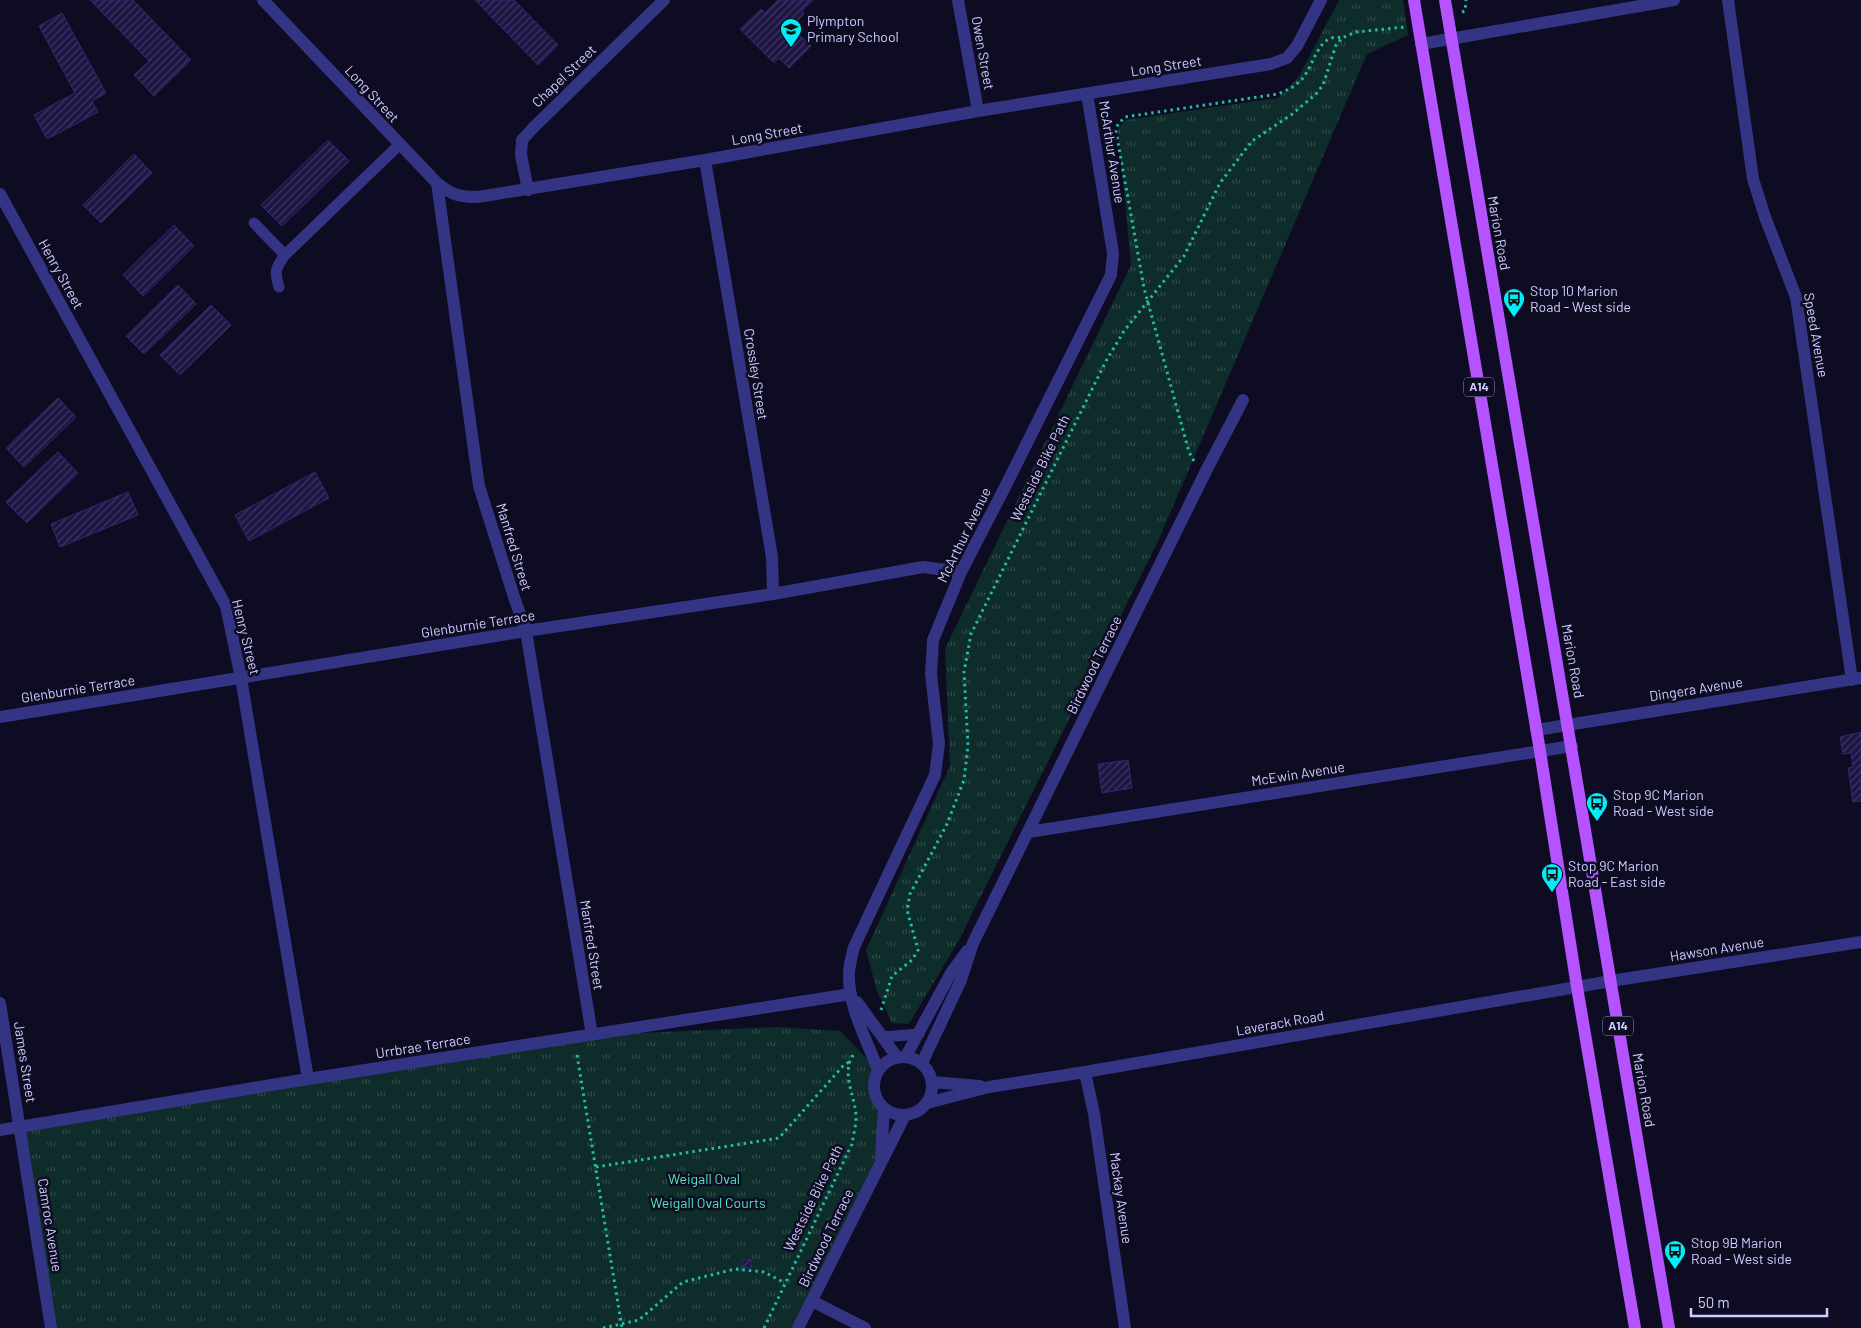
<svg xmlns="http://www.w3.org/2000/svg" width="1861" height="1328" font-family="Barlow,sans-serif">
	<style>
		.park { fill: url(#park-tufts) }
		.building { fill: url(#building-hatch); stroke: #312771 }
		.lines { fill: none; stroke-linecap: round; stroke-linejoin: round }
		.path { stroke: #25baa7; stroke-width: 3; stroke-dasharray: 2.5 4; stroke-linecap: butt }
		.service { stroke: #333584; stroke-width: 11 }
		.minor { stroke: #333584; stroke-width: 12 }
		.tertiary { stroke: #333584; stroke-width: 12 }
		.primary { stroke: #b453ff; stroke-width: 12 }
		.labels { text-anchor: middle; stroke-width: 5; stroke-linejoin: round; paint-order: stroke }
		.shield { fill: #0e0c22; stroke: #9592bd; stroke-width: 1 }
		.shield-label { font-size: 12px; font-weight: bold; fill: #cfccff }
		.poi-label { font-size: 14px; fill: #cfccff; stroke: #0e0c22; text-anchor: start }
		.street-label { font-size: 14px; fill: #cfccff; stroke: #0e0c22 }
		.park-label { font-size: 14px; fill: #50e7b8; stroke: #0e0c22 }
	</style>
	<defs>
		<pattern id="park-tufts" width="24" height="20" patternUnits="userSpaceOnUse" patternTransform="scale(1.25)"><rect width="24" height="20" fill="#0e2c29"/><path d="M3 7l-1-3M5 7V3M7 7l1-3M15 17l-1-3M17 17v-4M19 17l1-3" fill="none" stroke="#304949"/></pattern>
		<pattern id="building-hatch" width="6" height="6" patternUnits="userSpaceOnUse" patternTransform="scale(1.25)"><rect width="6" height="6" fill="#1d1644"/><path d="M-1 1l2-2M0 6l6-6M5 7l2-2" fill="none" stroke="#3d3760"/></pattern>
	</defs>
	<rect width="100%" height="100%" fill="#0e0c22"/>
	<path class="park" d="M1339,0h64l5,35 -41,19 -208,485 -200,401 -50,84 -17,-1 -15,-32 -11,-41 84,-184 -5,-117 186,-384 -13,-136 7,-9 153,-22 20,-20z
		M776,1027l64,4 38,39c-5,18 -6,23 6,38l-3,54 -83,166h-747l-31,-201 572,-92z"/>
	<path class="building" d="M90,0h43l58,60 -37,36 -20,-21 15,-14z
		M475,0h39l44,45 -20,20z
		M778,0h35l-11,11 2,3 -13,13 20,19 -22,22 -10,-10 -5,5 -34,-34 21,-20 4,4z
		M62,13l44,80 -14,8 6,11 -51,27 -13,-24 41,-22 -36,-67z
		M328,140l21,21 -67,65 -21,-21z
		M134,154l18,19 -51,50 -18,-18z
		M174,225l20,21 -51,50 -20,-21z
		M178,285l18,19 -52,50 -18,-18z
		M211,305l20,20 -51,50 -20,-20z
		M58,398l18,19 -52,50 -18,-19z
		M58,452l20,21 -51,50 -21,-21z
		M315,472l14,26 -80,43 -14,-26z
		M128,492l10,23 -78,32 -9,-23z
		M1861,732v69l-8,1 -5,-34 5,-1 -2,-14 -8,1 -3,-17z
		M1128,760l4,28 -30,5 -4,-29z
		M751,1259l1,8 -10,1v-8z"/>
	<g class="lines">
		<path class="path" d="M1462,12l3,-1 1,-11
			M1194,461l-5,-9 -45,-164 -28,-157 2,-7 7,-7 153,-23c9,-4 17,-7 24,-15 12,-13 16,-47 40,-41
			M881,1010l11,-34 20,-16 6,-10 -11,-40 3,-16 37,-70 17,-44 4,-35 -4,-73 7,-38 135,-273 18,-30 60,-75 36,-73 32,-42 39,-26 25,-21 7,-9 13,-40 6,-7 14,-6 49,-5
			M577,1055l45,273
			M596,1167l183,-29 64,-72 6,-4
			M603,1328l36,-8 44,-38 52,-13 29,3 21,11
			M764,1328l88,-184c1,-8 4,-18 4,-27 0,-20 -17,-46 -1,-64"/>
		<path class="service" d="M254,223l31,32 115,-111
			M279,287c-5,-16 -3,-20 6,-32
			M882,1037l37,-3"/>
		<path class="minor" d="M263,0l174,183c15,12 22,14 41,14l227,-37 273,-49 293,-47 16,-6 10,-12 24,-46
			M958,0l20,111
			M1728,0l25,179 12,38 31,80 56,383
			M705,160l67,397 1,37
			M437,183l42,303 35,111 12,34 66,404
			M528,190l-7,-35 1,-15 11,-12 131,-128
			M0,194l226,412 15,72 67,401
			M0,717l526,-86 247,-37 150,-27 38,5
			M1536,730l325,-52
			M1029,832l543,-86
			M857,1002l40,55
			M0,1003l51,325
			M906,1056l45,-83 16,-22
			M874 1086a29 29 0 1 1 58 0a29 29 0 1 1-58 0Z
			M922,1063l39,-83 12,-37 233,-472 37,-71
			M878,1070c-11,-30 -30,-63 -29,-96 0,-9 3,-18 5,-27l81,-172 4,-31 -8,-70 2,-34 28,-68 43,-83 107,-214 2,-22 -26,-159
			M1085,1072l9,42 31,214
			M932,1082l48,4
			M927,1103l62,-16 96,-15 526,-91 250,-39
			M0,1130l308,-51 543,-85
			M881,1157l3,-49
			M812,1301l53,27
			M798,1328l107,-213"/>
		<path class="tertiary" d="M1421,44l253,-44"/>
		<path class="primary" d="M1414,0l126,751 37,236 58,341
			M1445,0l224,1328"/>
	</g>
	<defs>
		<g id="school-pin" transform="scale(1.125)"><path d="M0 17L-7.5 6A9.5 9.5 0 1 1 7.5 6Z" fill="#00eef7" stroke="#0e0c22"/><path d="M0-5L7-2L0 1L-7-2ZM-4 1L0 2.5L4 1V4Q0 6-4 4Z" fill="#111"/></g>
		<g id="bus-pin" transform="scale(1.125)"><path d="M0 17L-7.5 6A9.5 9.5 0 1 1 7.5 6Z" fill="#00eef7" stroke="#0e0c22"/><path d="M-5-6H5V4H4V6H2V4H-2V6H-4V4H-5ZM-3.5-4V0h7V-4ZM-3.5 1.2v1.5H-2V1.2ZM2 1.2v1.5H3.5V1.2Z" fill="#111"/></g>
	</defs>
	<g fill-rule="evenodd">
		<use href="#school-pin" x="791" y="29"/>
		<use href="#bus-pin" x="1514" y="299"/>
		<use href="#bus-pin" x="1597" y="803"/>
		<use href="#bus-pin" x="1552" y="874"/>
		<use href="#bus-pin" x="1675" y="1251"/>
	</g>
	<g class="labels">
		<g class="shield">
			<rect x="1464" y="377.5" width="30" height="19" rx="4"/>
			<rect x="1603" y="1016.5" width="30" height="19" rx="4"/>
		</g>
		<g class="shield-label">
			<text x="1479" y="391">A14</text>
			<text x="1618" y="1030">A14</text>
		</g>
		<g class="poi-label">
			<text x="807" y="26">Plympton<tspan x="807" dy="16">Primary School</tspan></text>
			<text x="1530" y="296">Stop 10 Marion<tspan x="1530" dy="16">Road - West side</tspan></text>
			<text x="1613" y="800">Stop 9C Marion<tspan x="1613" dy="16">Road - West side</tspan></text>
			<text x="1568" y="871">Stop 9C Marion<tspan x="1568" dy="16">Road - East side</tspan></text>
			<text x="1691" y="1248">Stop 9B Marion<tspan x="1691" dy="16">Road - West side</tspan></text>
		</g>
		<g class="street-label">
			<text transform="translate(983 53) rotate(80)" y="5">Owen Street</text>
			<text transform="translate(1166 66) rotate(-9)" y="5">Long Street</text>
			<text transform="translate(564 76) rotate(-44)" y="5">Chapel Street</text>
			<text transform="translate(372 94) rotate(47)" y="5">Long Street</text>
			<text transform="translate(767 134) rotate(-10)" y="5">Long Street</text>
			<text transform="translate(1112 152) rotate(81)" y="5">McArthur Avenue</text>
			<text transform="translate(1499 233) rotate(80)" y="5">Marion Road</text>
			<text transform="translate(61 274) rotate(61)" y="5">Henry Street</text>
			<text transform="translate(1816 335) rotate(80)" y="5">Speed Avenue</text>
			<text transform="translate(756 374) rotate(81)" y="5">Crossley Street</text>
			<text transform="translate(1040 468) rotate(-64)" y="5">Westside Bike Path</text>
			<text transform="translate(964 535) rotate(-64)" y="5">McArthur Avenue</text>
			<text transform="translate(514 547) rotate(73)" y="5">Manfred Street</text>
			<text transform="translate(478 624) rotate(-9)" y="5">Glenburnie Terrace</text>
			<text transform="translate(246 637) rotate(76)" y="5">Henry Street</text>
			<text transform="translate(1573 661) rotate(80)" y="5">Marion Road</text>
			<text transform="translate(1094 665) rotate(-64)" y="5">Birdwood Terrace</text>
			<text transform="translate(78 689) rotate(-9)" y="5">Glenburnie Terrace</text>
			<text transform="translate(1696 689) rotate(-9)" y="5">Dingera Avenue</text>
			<text transform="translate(1298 774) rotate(-9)" y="5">McEwin Avenue</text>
			<text transform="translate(592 945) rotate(81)" y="5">Manfred Street</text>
			<text transform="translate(1717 949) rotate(-9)" y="5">Hawson Avenue</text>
			<text transform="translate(1280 1023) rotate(-10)" y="5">Laverack Road</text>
			<text transform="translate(423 1046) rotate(-9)" y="5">Urrbrae Terrace</text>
			<text transform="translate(25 1062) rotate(81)" y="5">James Street</text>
			<text transform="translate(1644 1090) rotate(80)" y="5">Marion Road</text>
			<text transform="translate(813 1198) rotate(-64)" y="5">Westside Bike Path</text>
			<text transform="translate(1121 1198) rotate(82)" y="5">Mackay Avenue</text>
			<text transform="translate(50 1225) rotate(81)" y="5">Camroc Avenue</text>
			<text transform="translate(826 1238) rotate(-64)" y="5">Birdwood Terrace</text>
		</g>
		<g class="park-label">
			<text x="704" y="1184">Weigall Oval</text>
			<text x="708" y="1208">Weigall Oval Courts</text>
		</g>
	</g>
	<path d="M1691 1308v8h136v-8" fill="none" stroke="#cfccff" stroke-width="2.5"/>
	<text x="1698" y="1308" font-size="15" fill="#cfccff" stroke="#0e0c22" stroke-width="4" paint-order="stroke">50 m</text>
</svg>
